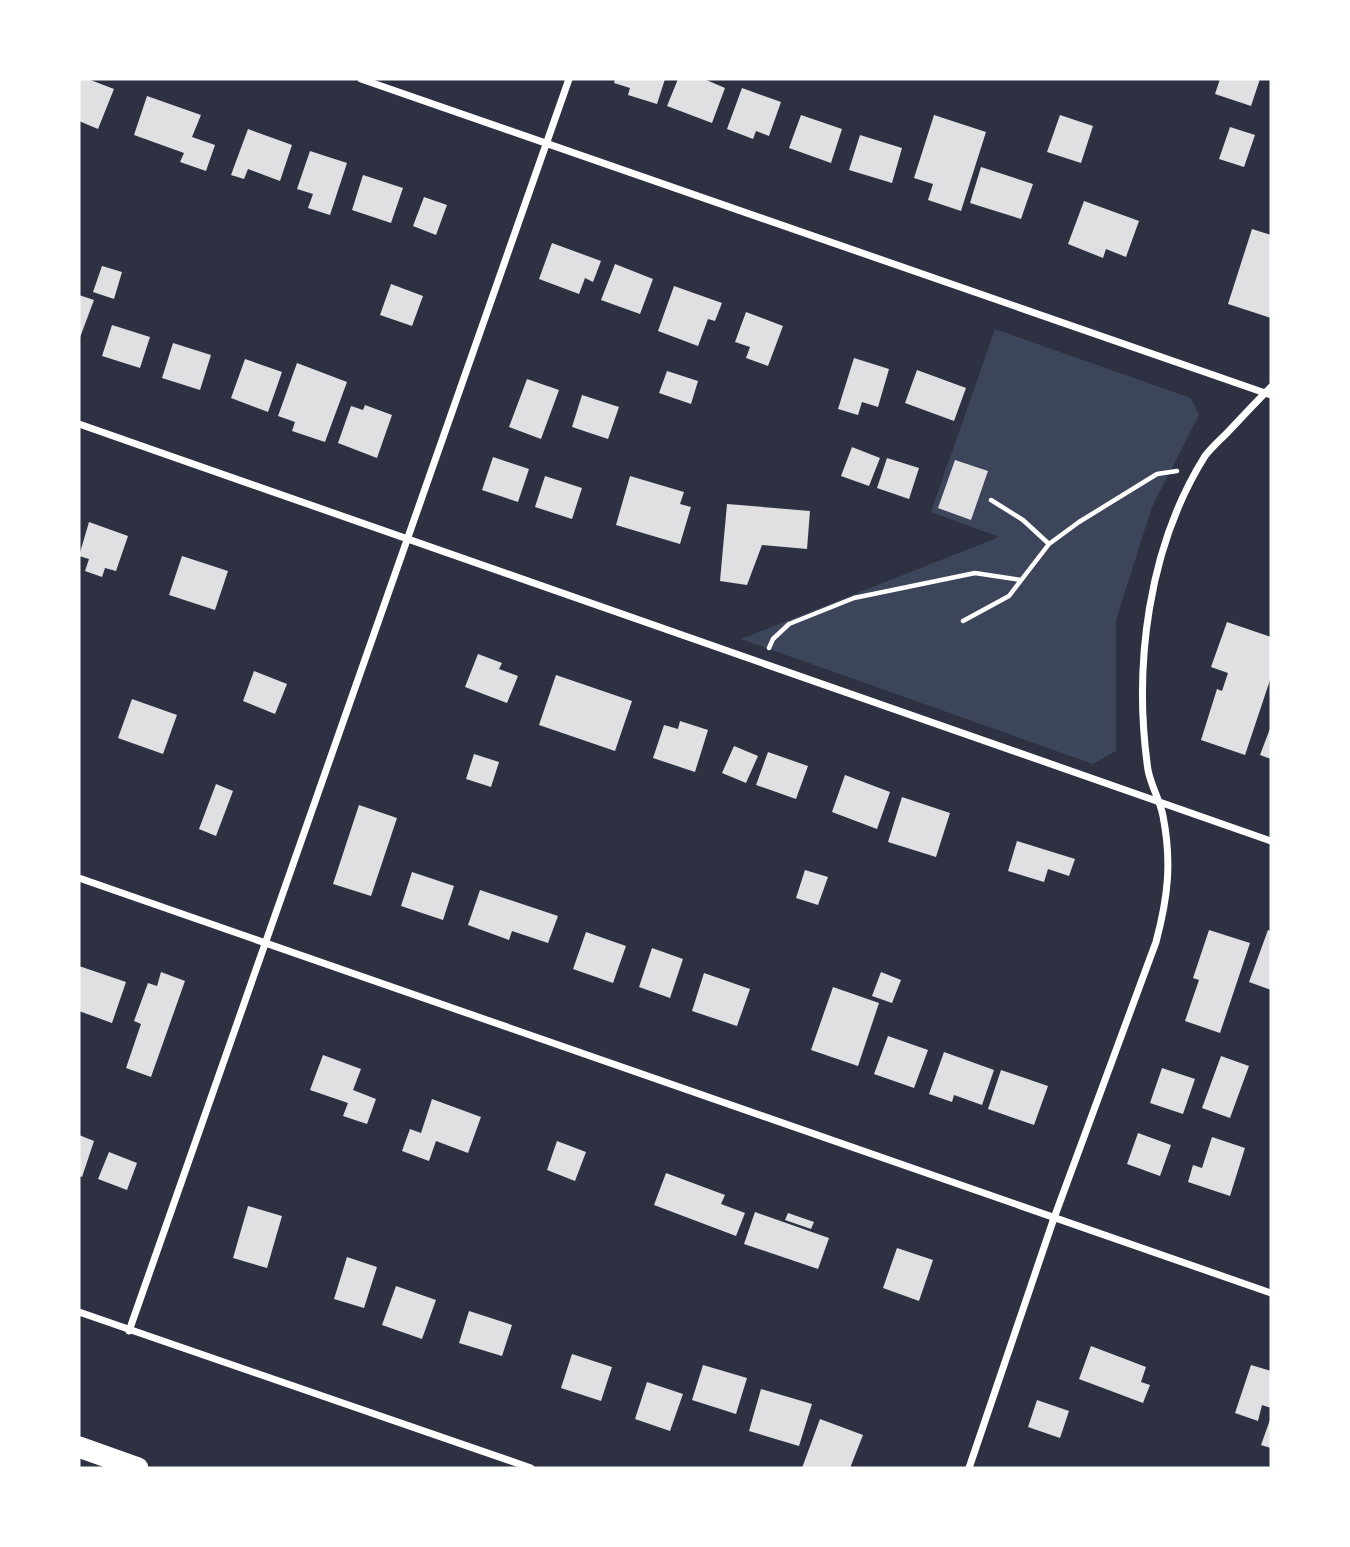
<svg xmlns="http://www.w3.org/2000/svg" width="1350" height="1547" font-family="Quicksand,sans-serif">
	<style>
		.green { fill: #3c4559 }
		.building { fill: #e0e0e3 }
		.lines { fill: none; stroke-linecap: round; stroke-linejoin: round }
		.path { stroke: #fff; stroke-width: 4.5 }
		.minor { stroke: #fff; stroke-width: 7 }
		.motorway { stroke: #fff; stroke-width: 21 }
	</style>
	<rect width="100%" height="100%" fill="#2d3142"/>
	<path class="green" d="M995,329l196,69 8,17 -47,92 -36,113v131l-23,13 -352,-125 258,-102 -68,-25z"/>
	<path class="building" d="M79,79h9l26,10 -16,40 -19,-8z
		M615,79h50l-8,25 -29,-9 2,-7 -16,-5z
		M678,79h26l21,9 -13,35 -45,-17z
		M1220,79h40l-9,27 -36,-12z
		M742,88l39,14 -12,34 -13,-5 -3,8 -26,-10z
		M147,96l54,19 -9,22 23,8 -9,26 -26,-9 4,-9 -50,-18z
		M801,115l41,14 -11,34 -42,-15z
		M934,115l52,17 -25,79 -33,-11 5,-16 -19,-6z
		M1060,115l33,11 -12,37 -34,-11z
		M1230,127l25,8 -11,32 -25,-8z
		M248,129l44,16 -12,36 -32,-12 -4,10 -13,-4z
		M860,135l42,13 -10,35 -43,-13z
		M310,151l37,12 -17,52 -22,-7 5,-14 -16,-5z
		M981,167l52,17 -12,35 -51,-16z
		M363,175l40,13 -12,35 -39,-13z
		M424,197l23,8 -11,30 -23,-9z
		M1084,201l55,20 -13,36 -20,-8 -3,9 -35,-14z
		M1252,229l19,6v83l-43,-14z
		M552,243l49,18 -8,21 -8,-4 -6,16 -40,-15z
		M615,264l38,15 -13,35 -39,-14z
		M102,266l20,6 -8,27 -21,-7z
		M391,284l32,12 -11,30 -32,-11z
		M674,286l48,17 -7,18 -7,-2 -10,27 -40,-15z
		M79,295l15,5 -15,40z
		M746,312l37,14 -15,40 -22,-8 4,-11 -15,-5z
		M112,325l38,12 -10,31 -38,-12z
		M173,343l38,12 -11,35 -38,-12z
		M854,358l35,11 -11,38 -16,-5 -4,13 -20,-6z
		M245,359l37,13 -14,40 -37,-14z
		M297,363l50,19 -22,60 -33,-11 3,-9 -17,-6z
		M917,370l49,18 -12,33 -49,-18z
		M667,371l31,10 -7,23 -32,-11z
		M527,379l32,11 -18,49 -32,-12z
		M582,395l37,12 -11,32 -36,-12z
		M365,405l27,10 -15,43 -39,-15 13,-37 12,4z
		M852,447l28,11 -11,28 -28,-10z
		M493,457l36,12 -11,33 -36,-12z
		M887,458l32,10 -10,31 -32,-11z
		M955,460l33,11 -17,49 -33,-12z
		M545,476l37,12 -10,31 -37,-12z
		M630,476l54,16 -4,12 11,3 -11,37 -64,-19z
		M727,504l83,7 -3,38 -45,-4 -15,40 -27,-4z
		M89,522l39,14 -12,35 -11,-3 -3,9 -17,-6 4,-12 -10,-3z
		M182,556l46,15 -13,39 -46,-15z
		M1227,622l44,15v40l-26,78 -44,-15 16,-51 5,2 6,-18 -17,-6z
		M478,654l24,9 -3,6 19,7 -11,27 -42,-16z
		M254,671l33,13 -12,30 -32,-13z
		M556,675l76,26 -17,50 -76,-26z
		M132,699l45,16 -14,39 -45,-16z
		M680,721l28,9 -13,42 -42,-14 11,-33 14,4z
		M1271,726v33l-11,-4z
		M734,746l24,10 -12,27 -24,-10z
		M768,752l40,14 -12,33 -40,-14z
		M474,754l25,8 -8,25 -25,-8z
		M845,775l45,17 -13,37 -45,-17z
		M216,784l17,7 -17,45 -17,-7z
		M902,797l48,16 -14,44 -48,-15z
		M359,805l38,13 -26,78 -38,-12z
		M1017,841l58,18 -6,17 -21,-7 -4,13 -36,-11z
		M805,870l23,7 -10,28 -22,-7z
		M412,872l42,14 -11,34 -42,-14z
		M480,890l78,26 -10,27 -36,-12 -3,9 -41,-15z
		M1209,930l41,13 -30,90 -35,-12 14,-41 -6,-2z
		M1268,930l3,1v59l-22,-8z
		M586,932l40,14 -13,37 -40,-14z
		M652,948l31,11 -13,39 -31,-11z
		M79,966l47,16 -14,41 -33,-12z
		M161,972l24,9 -34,96 -25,-9 15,-44 -7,-3 14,-38 9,3z
		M881,972l20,8 -9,23 -20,-7z
		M704,973l46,16 -13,37 -45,-15z
		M833,987l46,16 -21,63 -47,-16z
		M888,1036l40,14 -14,38 -40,-14z
		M944,1052l50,18 -12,35 -28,-10 -2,7 -23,-8z
		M323,1055l38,14 -8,21 23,9 -9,25 -24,-8 5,-13 -38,-13z
		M1221,1056l28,10 -19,52 -28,-10z
		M1162,1068l33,11 -12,35 -33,-11z
		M1001,1070l47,16 -14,39 -46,-16z
		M432,1099l49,18 -13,36 -32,-12 -7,20 -27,-10 8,-22 11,4z
		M1138,1133l33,12 -11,31 -33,-12z
		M79,1135l15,6 -12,36 -3,-1z
		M1212,1137l33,11 -15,48 -42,-14 5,-17 9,3z
		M557,1141l29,11 -11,29 -28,-11z
		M109,1152l28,11 -10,27 -29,-11z
		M666,1173l59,22 -4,9 24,9 -9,23 -82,-31z
		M248,1206l34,10 -15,52 -34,-10z
		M755,1212l74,26 -11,31 -74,-25z
		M788,1213l26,9 -3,7 -26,-9z
		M897,1248l36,12 -14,41 -36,-13z
		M347,1257l30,10 -13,41 -30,-9z
		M396,1286l40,14 -14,39 -40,-14z
		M469,1311l43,14 -10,31 -43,-13z
		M1091,1346l55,21 -5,15 9,3 -7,18 -64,-24z
		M572,1354l40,13 -11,34 -40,-13z
		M703,1365l44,13 -11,36 -44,-14z
		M1251,1365l20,6v37l-9,-3 -4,16 -23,-8z
		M647,1382l36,12 -13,37 -35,-12z
		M761,1389l51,15 -13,42 -50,-15z
		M1037,1400l32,11 -9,27 -32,-11z
		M1271,1417v31l-10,-3z
		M820,1419l43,16 -13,33h-48z"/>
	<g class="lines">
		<path class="path" d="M991,500l32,20 26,24
			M963,621l46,-25 40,-52 30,-22 78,-48 20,-3
			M769,648l4,-9 16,-15 65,-26 121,-25 46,7"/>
		<path class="minor" d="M361,79l910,316
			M79,424l1192,417
			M79,878l1192,415
			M79,1312l452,156
			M129,1331l440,-1252
			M969,1468l85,-250 102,-276c12,-45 16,-80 7,-126 -3,-16 -12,-30 -15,-46 -15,-104 0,-223 57,-314 6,-8 15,-16 22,-23 15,-16 29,-31 44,-46"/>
		<path class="motorway" d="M79,1447l59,21"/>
	</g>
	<rect width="1350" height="1547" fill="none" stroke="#ffffff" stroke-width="161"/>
</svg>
